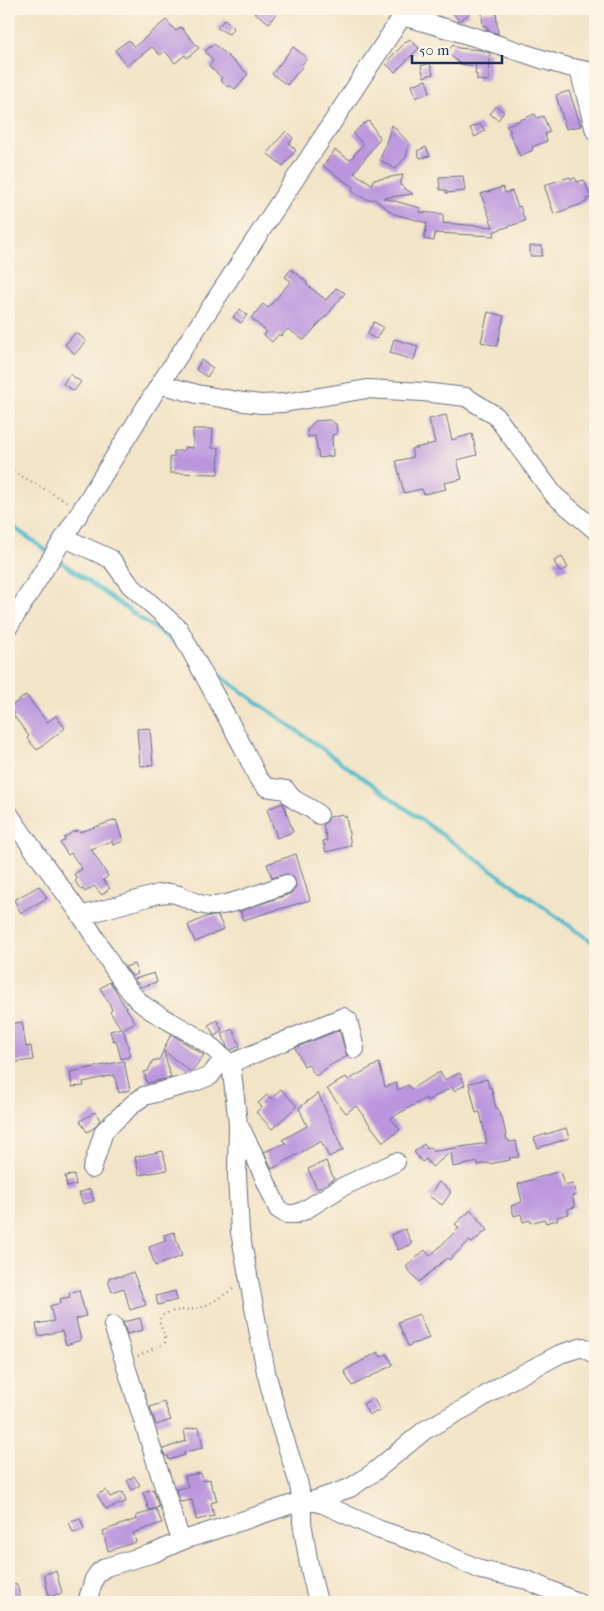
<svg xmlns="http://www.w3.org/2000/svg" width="604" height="1611" font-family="'IM FELL French Canon',serif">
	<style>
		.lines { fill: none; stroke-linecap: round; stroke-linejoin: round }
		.stream { stroke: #50bccb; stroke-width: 4 }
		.building { fill: #bb96de }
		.minor-casing { stroke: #666e83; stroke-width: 20 }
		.path { stroke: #666e83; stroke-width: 2; stroke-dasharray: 1 4; stroke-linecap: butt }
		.minor { stroke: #fff; stroke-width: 18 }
	</style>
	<rect width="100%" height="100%" fill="#fcf5e5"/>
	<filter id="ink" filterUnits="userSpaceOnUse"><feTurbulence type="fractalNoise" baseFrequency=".02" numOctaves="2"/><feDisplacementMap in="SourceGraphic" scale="10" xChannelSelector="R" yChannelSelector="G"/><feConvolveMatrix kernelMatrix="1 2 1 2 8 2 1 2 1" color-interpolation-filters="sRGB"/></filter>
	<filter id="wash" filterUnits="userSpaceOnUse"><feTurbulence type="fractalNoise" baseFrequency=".0096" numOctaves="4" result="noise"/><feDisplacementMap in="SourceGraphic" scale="20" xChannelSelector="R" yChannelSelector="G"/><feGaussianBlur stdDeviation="1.12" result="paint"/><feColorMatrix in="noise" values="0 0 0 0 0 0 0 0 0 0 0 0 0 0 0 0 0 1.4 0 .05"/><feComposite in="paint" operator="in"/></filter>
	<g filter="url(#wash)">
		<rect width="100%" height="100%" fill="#f2e4c7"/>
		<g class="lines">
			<path class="stream" d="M9,524l41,29
				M57,559l125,89
				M208,667l387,277"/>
		</g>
		<g id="blocks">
			<path class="building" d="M250,9h30l-11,14z
				M450,9h15l4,5 -10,7z
				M496,11l2,23 -10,-4 -1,-4h-4l-1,-14z
				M225,19l9,9 -5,6 -12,-6z
				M166,20l10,11 5,-4 18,21 -12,10 -2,-3 -10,8 -10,-12 -5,4 -8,-8 -25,19 -12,-16 14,-10 5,7z
				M409,39l10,9 -24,24 -10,-9z
				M214,44l34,30 -13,15 -5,-4 -2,2 -8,-7 2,-2 -13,-12 4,-5 -8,-10z
				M453,44l5,4 22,2 10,3 -1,28 -12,-1v-5l-2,-1 1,-8 -16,-2 -13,-12z
				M293,47l14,11 -6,8 1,1 -15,18 -15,-11z
				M430,63l3,11 -9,3 -3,-11z
				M426,80l4,12 -14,6 -4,-13z
				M569,91l12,35 -15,3 -10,-34z
				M496,106l8,6 -6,8 -8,-6z
				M535,114l2,4 6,-2 7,16 -5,2 2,7 -15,6 1,3 -13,6 -11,-24 2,-1 -5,-5z
				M369,121l11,17 -26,35 18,11 1,-4 30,-5 -3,10 13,9 -30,4 38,10 -1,4 23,2v9l50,4 -12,-33 22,-7 2,6 7,-2 6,16 2,-1 5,15 -30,10 -1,5 -59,-3 -1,8 -10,-2 3,-16 -33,-9 -20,-15 -4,1 -9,-3 -9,-6 1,-4 -30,-21 12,-16 15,10 13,-16 -10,-10 10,-10z
				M480,124l5,7 -10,6 -5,-9z
				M392,125l17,18 -3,14 -11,12 -15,-9z
				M286,131l7,7 -4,6 7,6 -13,16 -16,-13z
				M426,147l4,9 -10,2 -3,-7z
				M463,176l2,15 -19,2v-3h-6l-1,-13z
				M570,177l1,2 4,-1 2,4 7,-2 7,18 -5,1 1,3 -33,12 -10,-29z
				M530,246h12v10h-12z
				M291,269l16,13 -1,2 20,16 10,-12 9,5 -19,24h-1l-21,23 -16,-11 -7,7 -2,-2 -7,8 -8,-7 3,-3 -16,-14 12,-14 5,4 23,-27 -6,-4z
				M240,309l7,6 -6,8 -8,-6z
				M488,312l16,4 -7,30 -16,-4z
				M374,322l9,5 -7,12 -9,-5z
				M76,332l10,9 -11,13 -10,-9z
				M394,339l24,7 -4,14 -24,-7z
				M201,360l12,8 -6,9 -11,-7z
				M70,374l11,8 -7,9 -11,-7z
				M446,415l6,25 20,-6 5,21 -20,5 5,19 -18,4 2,6 -22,5 -2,-5 -18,4 -8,-32 17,-4 -2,-8 24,-6 -6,-24z
				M329,420l7,4 1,10 -5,1 1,21 -14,2 -4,-22 -7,1 -1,-7 8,-9z
				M193,429h20l-1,19h7l-1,26 -48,-1v-16h4v-6h10v-4l9,1z
				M562,557l6,11 -9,4 -5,-11z
				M26,695l21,27 9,-6 9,12 -28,22 -10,-12 2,-2 -16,-21 2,-1 -5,-7z
				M150,728l3,37 -13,1 -3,-37z
				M283,803l10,29 -16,6 -10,-29z
				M342,814l1,2h3l5,30 -25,6 -3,-11 4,-1 -4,-15 7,-8z
				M116,820l7,21 -10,4 -1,-4 -21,8 17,27 -5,4 7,8 -8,7 -8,-9 -9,6 -2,-3 -2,1 -6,-9 2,-2 -3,-5 8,-5 -11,-16 -3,2 -8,-12 5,-3 -1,-2 10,-7 1,1 3,-2 2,2z
				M296,854l14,46 -67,20 -3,-9 50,-17 4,-4 2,-5 -3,-9 -6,-2 -15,4 -5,-14z
				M39,886l8,12 -26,15 -7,-13z
				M208,916h10l6,13 -29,13 -7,-17z
				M134,964l4,10 -6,2 -7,-9z
				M154,973l3,9 -16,5 -7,-8z
				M110,982l25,40 -12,7 8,27 -10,3 -5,-19 -3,1 -3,-10 11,-3 -11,-16 2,-2 -2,-5 -10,-17z
				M217,1020l5,10 -7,6 -7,-11z
				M22,1022l4,25 5,-1 2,14 -24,3v-39z
				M233,1029l7,17 -9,4 -4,-3 -5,-14z
				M339,1030l8,26 -18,10 -13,10 -8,-12 -4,2 -9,-18z
				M171,1034l33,21 -13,17 -27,-21 7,27 -24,5 -3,-11 4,-1 5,-11 3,2 1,-2h2z
				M124,1061l6,29 -11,3 -5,-18 -31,7 1,4 -12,1 -2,-15z
				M379,1063l6,24 11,-4 2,7 10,-5 3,4 29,-17 4,8 16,-7 5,12 -11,6 -2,-4 -25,14 -1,-3 -35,20 9,12 -17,12 -27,-36 -10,7 -19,-24 19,-12 2,3z
				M487,1079l2,9 2,-1 5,21h2l2,9h2l5,23h2v2l7,-1 3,16 -10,1 1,2 -21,4 -1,-1 -10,2v-3l-25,5 -2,-15 -19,15 -6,-8 -4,3 -8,-10 10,-8 3,5 3,-2 3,5 2,-2 1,1 51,-8 -7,-31 -4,1 -7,-30z
				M281,1089l16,17 -25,23 -16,-17 6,-5 -4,-4 9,-8 4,4z
				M318,1093l25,57 -14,7 -8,-16 -49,28 -8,-17 22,-9 -4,-3 25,-14 -8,-18z
				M95,1112l5,8 -6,8 -7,4 -7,-11z
				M566,1128l3,10 -31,10 -4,-10z
				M163,1151l4,19 -28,5 -4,-18z
				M326,1161l8,18 -17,10 -9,-20z
				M560,1171l4,15 9,-2 3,11 -4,1 3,11 -8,2 2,5 -12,3 1,3 -12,3 -2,-4 -13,4 -1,-3 -7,2 -2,-8 -7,2 -3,-10 11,-4 -4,-18z
				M74,1175l2,10 -9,2 -2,-11z
				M439,1182l11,8v4l-8,11 -13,-9z
				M90,1189l4,12 -11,3 -4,-11z
				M471,1210l16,20 -15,13 -3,-2 -20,19 -2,-2 -28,24 -13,-15 19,-17 5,6 29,-28 -4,-4z
				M405,1229l7,15 -14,6 -7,-15z
				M174,1232l8,24 -27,10 -6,-19 17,-6 -2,-6z
				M133,1272l13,33 -16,5 -6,-22 -12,4 -3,-8v-7l14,-1z
				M79,1290l7,26 -10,3 5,21 -15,5 -4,-14 -23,5 -3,-12 18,-3 -4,-15 11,-3 -1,-4 10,-2 -1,-4z
				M175,1291l2,9 -19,5 -2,-9z
				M419,1314l10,24 -21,8 -10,-24z
				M140,1318l3,12 -16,4 -4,-12z
				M378,1352l3,5 6,-3 6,11 -41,21 -8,-15z
				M373,1398l7,12 -11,5 -6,-11z
				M164,1402l7,18 -15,5 -6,-18z
				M199,1427l4,21 -19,4 1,3 -16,5 -1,-4h-3l-2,-7 23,-8 -2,-11z
				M201,1473l2,8 7,-2 2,11h2l3,11 -6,2 3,13 -18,4 -4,-20 -12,2 -4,-13 12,-2 -3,-11z
				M134,1476l6,9 -8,5 -5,-9z
				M153,1489l6,18 -10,3 -6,-18z
				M106,1490l4,7 13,-5 3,10 -20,7 -9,-14z
				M156,1509l6,14 -29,10 3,9 -28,9 -5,-20 34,-12 -1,-3z
				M80,1518l4,11 -11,4 -4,-11z
				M56,1571l6,22 -13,4 -5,-23z
				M17,1584l4,17 -12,1v-16z"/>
		</g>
	</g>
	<g filter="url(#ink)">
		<use href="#blocks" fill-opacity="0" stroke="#666e83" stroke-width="1"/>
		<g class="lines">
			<g class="minor-casing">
				<path id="minor" d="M402,16c33,9 65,18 97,29 32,10 63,23 96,27
					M579,70l16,61
					M160,384l37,10 47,8 17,2 23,-1 83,-14 56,3 43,5 30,19 58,79 41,35
					M65,538l46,21 19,26 49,44 64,118 15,31 8,9 20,3c8,14 22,14 33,25
					M9,626l151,-242 247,-375
					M9,814c23,35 49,68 73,103 17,25 38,68 60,87 25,20 78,37 90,68l6,52 -1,51 3,57 26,140 13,49 19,60 4,20v21l7,43 9,37
					M81,916l77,-22c3,0 8,-1 12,-1 14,1 25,13 41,13 17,1 57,-16 75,-22
					M229,1064l114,-47 5,3 7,29
					M240,1127l16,32 22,50 8,5h10l9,-4 37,-23 54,-25
					M92,1169l12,-38 30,-28 10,-7 48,-13 18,-7 14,-18
					M113,1325l68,216
					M312,1501l38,-13 24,-16 51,-42 42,-23 40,-25 53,-28 23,-7 12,8
					M87,1602l7,-23 5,-7 7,-5 48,-14 27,-12 121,-40h10l11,3 57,26 48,16 53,24 46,10 50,22"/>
			</g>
			<path class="path" d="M9,469l60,34
				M138,1356l27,-13v-6l-6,-16c5,-14 28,-9 40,-13 13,-4 25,-14 36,-20"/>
			<use href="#minor" class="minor"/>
		</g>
	</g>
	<rect width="604" height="1611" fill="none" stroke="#fcf5e5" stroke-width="30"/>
	<path d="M412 55v8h90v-8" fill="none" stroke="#1b2f5e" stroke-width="2.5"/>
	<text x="419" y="55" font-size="15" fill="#1b2f5e" stroke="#fcf5e5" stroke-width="4" paint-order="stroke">50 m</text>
</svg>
